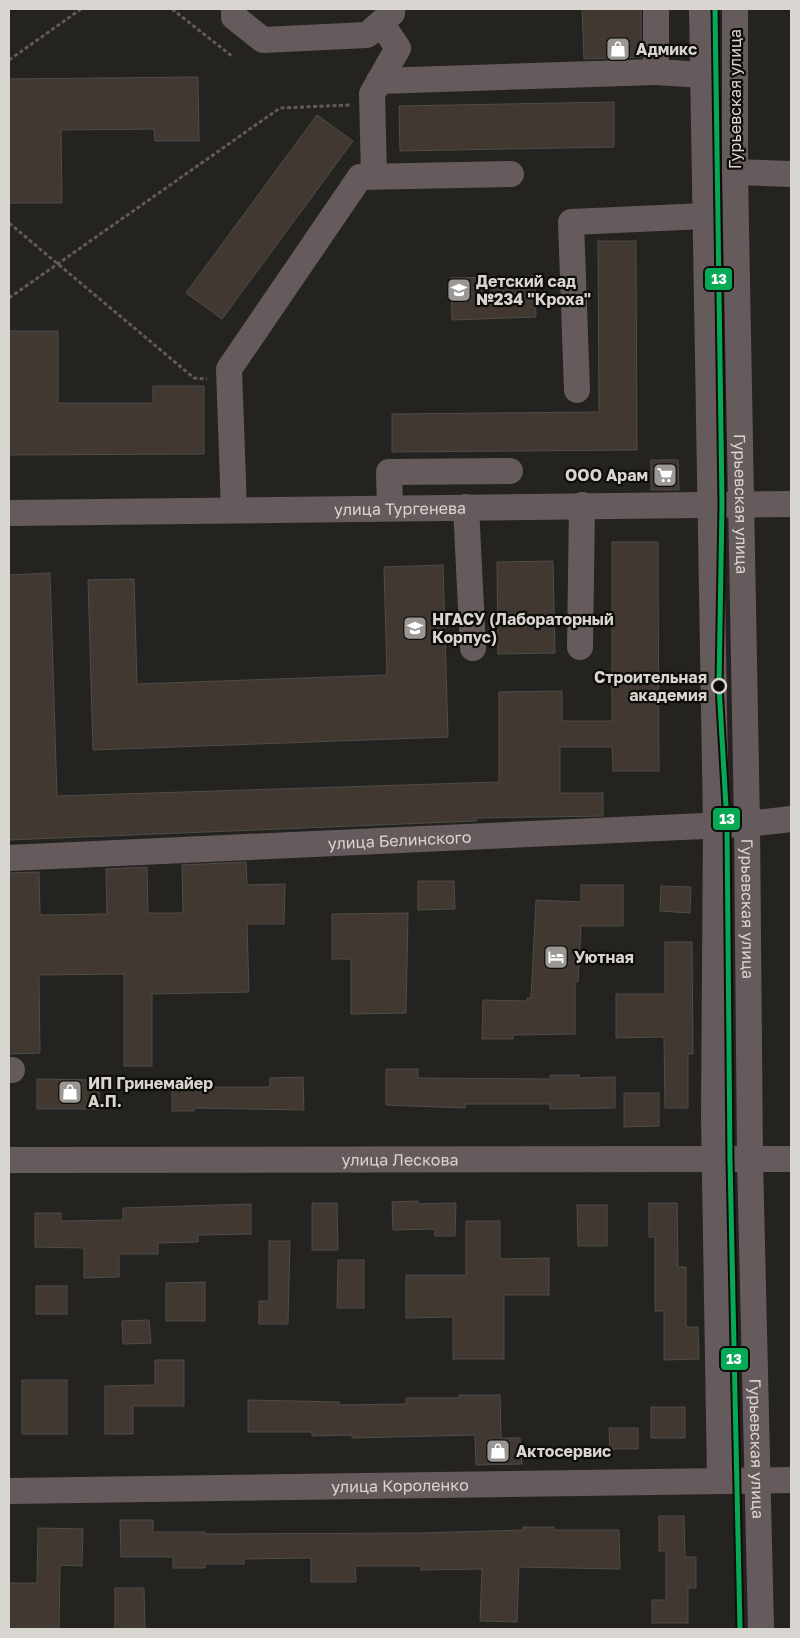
<svg xmlns="http://www.w3.org/2000/svg" width="800" height="1638" font-family="'Golos Text',sans-serif">
	<style>
		.building { fill: #403831; stroke: #4f4d4a }
		.lines { fill: none; stroke-linecap: round; stroke-linejoin: round }
		.path { stroke: #615a59; stroke-width: 3; stroke-dasharray: 4 2.5; stroke-linecap: butt }
		.minor { stroke: #665b5c; stroke-width: 26 }
		.tram-1-casing { stroke: #0f0d0a; stroke-width: 9 }
		.tram-1 { stroke: #06aa56; stroke-width: 5 }
		.stop-dot { fill: #0f0d0a; stroke: #d9d6d2; stroke-width: 2.5 }
		.labels { text-anchor: middle; stroke-width: 4.5; stroke-linejoin: round; paint-order: stroke }
		.poi-label { font-size: 16px; font-weight: bold; fill: #d9d6d2; stroke: #0f0d0a; text-anchor: start }
		.street-label { font-size: 16px; fill: #d9d6d2; stroke: #0f0d0a }
		.stop-label { font-size: 16px; font-weight: bold; fill: #d9d6d2; stroke: #0f0d0a; text-anchor: end }
		.line-badge { stroke: #0f0d0a; stroke-width: 2 }
		.badge-label { font-size: 14px; text-anchor: middle; font-weight: bold; fill: #fff }
	</style>
	<rect width="100%" height="100%" fill="#252320"/>
	<path class="building" d="M582,9h59v48l-57,2z
		M198,77l1,64h-44l-1,-12 -93,1 1,73h-53v-124z
		M614,102v45l-214,4 -1,-45z
		M317,115l36,26 -131,178 -36,-26z
		M598,241h38l1,209 -245,2v-38l207,-2z
		M535,276l1,41 -84,3 -1,-42z
		M9,331h49v72h95v-17h51v68l-195,1z
		M651,460h27l1,30h-28z
		M612,542h46l1,229h-46l-1,-24h-52v46h43v23l-127,2v3l-467,19v-265l41,-2 7,223 442,-14v-90l63,-1v30h50z
		M553,561l2,92 -57,1 -1,-92z
		M443,565l5,172 -355,13 -5,-170 46,-1 3,105 250,-9 -3,-108z
		M246,862l1,23 38,-1 -1,40h-37l2,68 -97,2v72h-28v-92l-85,1 1,78 -31,1v-181l30,-1 1,43 67,-1 -1,-45 41,-2 1,46h35l-1,-48z
		M418,881h36l1,28 -37,1z
		M581,885h42v41h-42l-3,56h-3v52l-62,1v4h-31l1,-39 44,1v-3h4l5,-98 45,2z
		M661,886l30,1 -1,26 -30,-2z
		M408,913l-2,100 -55,1v-55h-19v-45z
		M665,942h27l1,112h-5v54h-23l-1,-71 -48,1v-44h49z
		M386,1069h32v9l132,1v-4h29v3l36,-1v31l-65,1v-5h-85v4l-79,-3z
		M303,1077l1,33 -110,-2v3h-22v-29h22v5h76v-9z
		M37,1079l62,1v29h-62z
		M624,1093h35v33l-35,1z
		M418,1201v3l38,-1 -1,33h-20v-7l-42,1 -1,-28z
		M312,1203h25l1,47h-26z
		M649,1203h28l1,64h8v60h12l1,32 -35,1v-49h-9v-74h-6z
		M251,1204v30l-53,1v7l-40,1v11h-39v23l-35,1v-30l-49,-1v-34h26v8l62,-1v-12z
		M577,1205h30v41h-29z
		M466,1221h34v38l49,-1v37h-45v64h-51v-42l-47,1v-43h60z
		M269,1241h21l-2,83h-29v-23h10z
		M338,1260h26v48h-27z
		M205,1282v39h-39v-38z
		M36,1286h31v28h-31z
		M149,1320l2,23 -28,1 -1,-23z
		M155,1360h29v46h-51v28h-28v-48l50,-1z
		M22,1380h45v54h-45z
		M459,1395h41l1,43h19l2,26 -46,1 -1,-30 -123,3v-3l-40,1v-4h-64v-32l91,2v3l67,-1v-6h53z
		M651,1407h34v31h-34z
		M609,1428h29v21h-28z
		M659,1516h25l1,41h11v31h-8v35h-36v-23h14v-49h-7z
		M120,1520h33v12h52v2l216,-1 102,-3v-3h31v3h65l1,39 -101,-2 -2,55 -37,-1 2,-52 -61,1v-4h-66l1,16h-45v-24l-67,1v5h-39v4h-32v-11h-52z
		M38,1528l45,1 -1,37 -22,-1 -1,64h-50v-46h28z
		M115,1588h29l1,41h-30z"/>
	<g class="lines">
		<path class="path" d="M172,9l61,48
			M9,60l72,-51
			M9,223l185,155 13,1
			M9,298l271,-190 70,-3"/>
		<g class="minor">
			<path d="M234,9v8l29,23 104,-5 25,-22v-4"/>
			<path d="M656,9v63l47,3"/>
			<path d="M702,9l14,815 -2,292 6,363"/>
			<path id="s1" d="M735,9v163l12,652 3,335 11,470"/>
			<path d="M379,81l277,-9"/>
			<path d="M735,172l56,2"/>
			<path d="M374,176l-2,-82 26,-46 -17,-25"/>
			<path d="M577,390l-6,-168 134,-6"/>
			<path d="M466,507l7,141"/>
			<path d="M390,508l-1,-36 121,-1"/>
			<path d="M234,510l-5,-141 131,-192 151,-3"/>
			<path id="s2" d="M9,513l782,-9"/>
			<path d="M580,647l2,-142"/>
			<path id="s3" d="M9,858l738,-34 44,-5"/>
			<path d="M9,1070h3"/>
			<path id="s4" d="M9,1160l782,-1"/>
			<path id="s5" d="M9,1491l782,-11"/>
		</g>
		<g class="tram-1-casing">
			<path id="tram-1" d="M715,9l7,495 -3,182 8,138 3,336 10,469"/>
		</g>
		<use href="#tram-1" class="tram-1"/>
	</g>
	<defs>
		<g id="shop-square" transform="scale(1.25)"><rect x="-9" y="-9" width="18" height="18" rx="4" fill="#9a9794" stroke="#0f0d0a"/><path d="M-5-2.5h2.3a2.7 3.5 0 0 1 5.4 0H5L5.5 6h-11ZM-1.5-2.5h3a1.5 2.3 0 0 0-3 0Z" fill="#fff"/></g>
		<g id="school-square" transform="scale(1.25)"><rect x="-9" y="-9" width="18" height="18" rx="4" fill="#9a9794" stroke="#0f0d0a"/><path d="M0-5L7-2L0 1L-7-2ZM-4 1L0 2.5L4 1V4Q0 6-4 4Z" fill="#fff"/></g>
		<g id="supermarket-square" transform="scale(1.25)"><rect x="-9" y="-9" width="18" height="18" rx="4" fill="#9a9794" stroke="#0f0d0a"/><path d="M-6-5.5h2.5l.6 2H6L4.5 2H-2.5L-4.4-4H-6ZM-1.5 3.2a1.3 1.3 0 1 0 .1 0ZM3 3.2a1.3 1.3 0 1 0 .1 0Z" fill="#fff"/></g>
		<g id="university-square" transform="scale(1.25)"><rect x="-9" y="-9" width="18" height="18" rx="4" fill="#9a9794" stroke="#0f0d0a"/><path d="M0-5L7-2L0 1L-7-2ZM-4 1L0 2.5L4 1V4Q0 6-4 4Z" fill="#fff"/></g>
		<g id="hotel-square" transform="scale(1.25)"><rect x="-9" y="-9" width="18" height="18" rx="4" fill="#9a9794" stroke="#0f0d0a"/><path d="M-6-4.5h1.5V1H6V5H4.5V3h-9V5H-6ZM-4 0a1.8 1.8 0 1 1 3.6 0ZM.5 0V-2.5h3Q6-2.5 6 0Z" fill="#fff"/></g>
	</defs>
	<g fill-rule="evenodd">
		<use href="#shop-square" x="618" y="49"/>
		<use href="#school-square" x="459" y="290"/>
		<use href="#supermarket-square" x="665" y="475"/>
		<use href="#university-square" x="415" y="628"/>
		<use href="#hotel-square" x="556" y="957"/>
		<use href="#shop-square" x="70" y="1092"/>
		<use href="#shop-square" x="498" y="1451"/>
	</g>
	<circle class="stop-dot" cx="719" cy="686" r="7"/>
	<g class="labels">
		<g class="poi-label">
			<text x="636" y="55">Адмикс</text>
			<text x="476" y="287">Детский сад<tspan x="476" dy="18">№234 "Кроха"</tspan></text>
			<text x="648" y="481" text-anchor="end">ООО Арам</text>
			<text x="432" y="625">НГАСУ (Лабораторный<tspan x="432" dy="18">Корпус)</tspan></text>
			<text x="574" y="963">Уютная</text>
			<text x="88" y="1089">ИП Гринемайер<tspan x="88" dy="18">А.П.</tspan></text>
			<text x="516" y="1457">Актосервис</text>
		</g>
		<g class="street-label">
			<text transform="translate(735 99) rotate(-90)" y="6">Гурьевская улица</text>
			<text dy="6" stroke="none"><textPath href="#s1" startOffset="495">Гурьевская улица</textPath></text>
			<text dy="6" stroke="none"><textPath href="#s2" startOffset="391">улица Тургенева</textPath></text>
			<text dy="6" stroke="none"><textPath href="#s3" startOffset="391">улица Белинского</textPath></text>
			<text dy="6" stroke="none"><textPath href="#s1" startOffset="900">Гурьевская улица</textPath></text>
			<text dy="6" stroke="none"><textPath href="#s4" startOffset="391">улица Лескова</textPath></text>
			<text dy="6" stroke="none"><textPath href="#s1" startOffset="1440">Гурьевская улица</textPath></text>
			<text dy="6" stroke="none"><textPath href="#s5" startOffset="391">улица Короленко</textPath></text>
		</g>
		<g class="stop-label">
			<text x="707" y="683">Строительная<tspan x="707" dy="18">академия</tspan></text>
		</g>
	</g>
	<g class="line-badge">
		<rect x="704" y="267" width="29" height="24" rx="5" fill="#06aa56"/>
		<rect x="712" y="807" width="29" height="24" rx="5" fill="#06aa56"/>
		<rect x="720" y="1347" width="29" height="24" rx="5" fill="#06aa56"/>
	</g>
	<g class="badge-label">
		<text x="719" y="284">13</text>
		<text x="727" y="824">13</text>
		<text x="734" y="1364">13</text>
	</g>
	<rect width="800" height="1638" fill="none" stroke="#d9d6d2" stroke-width="20"/>
</svg>
